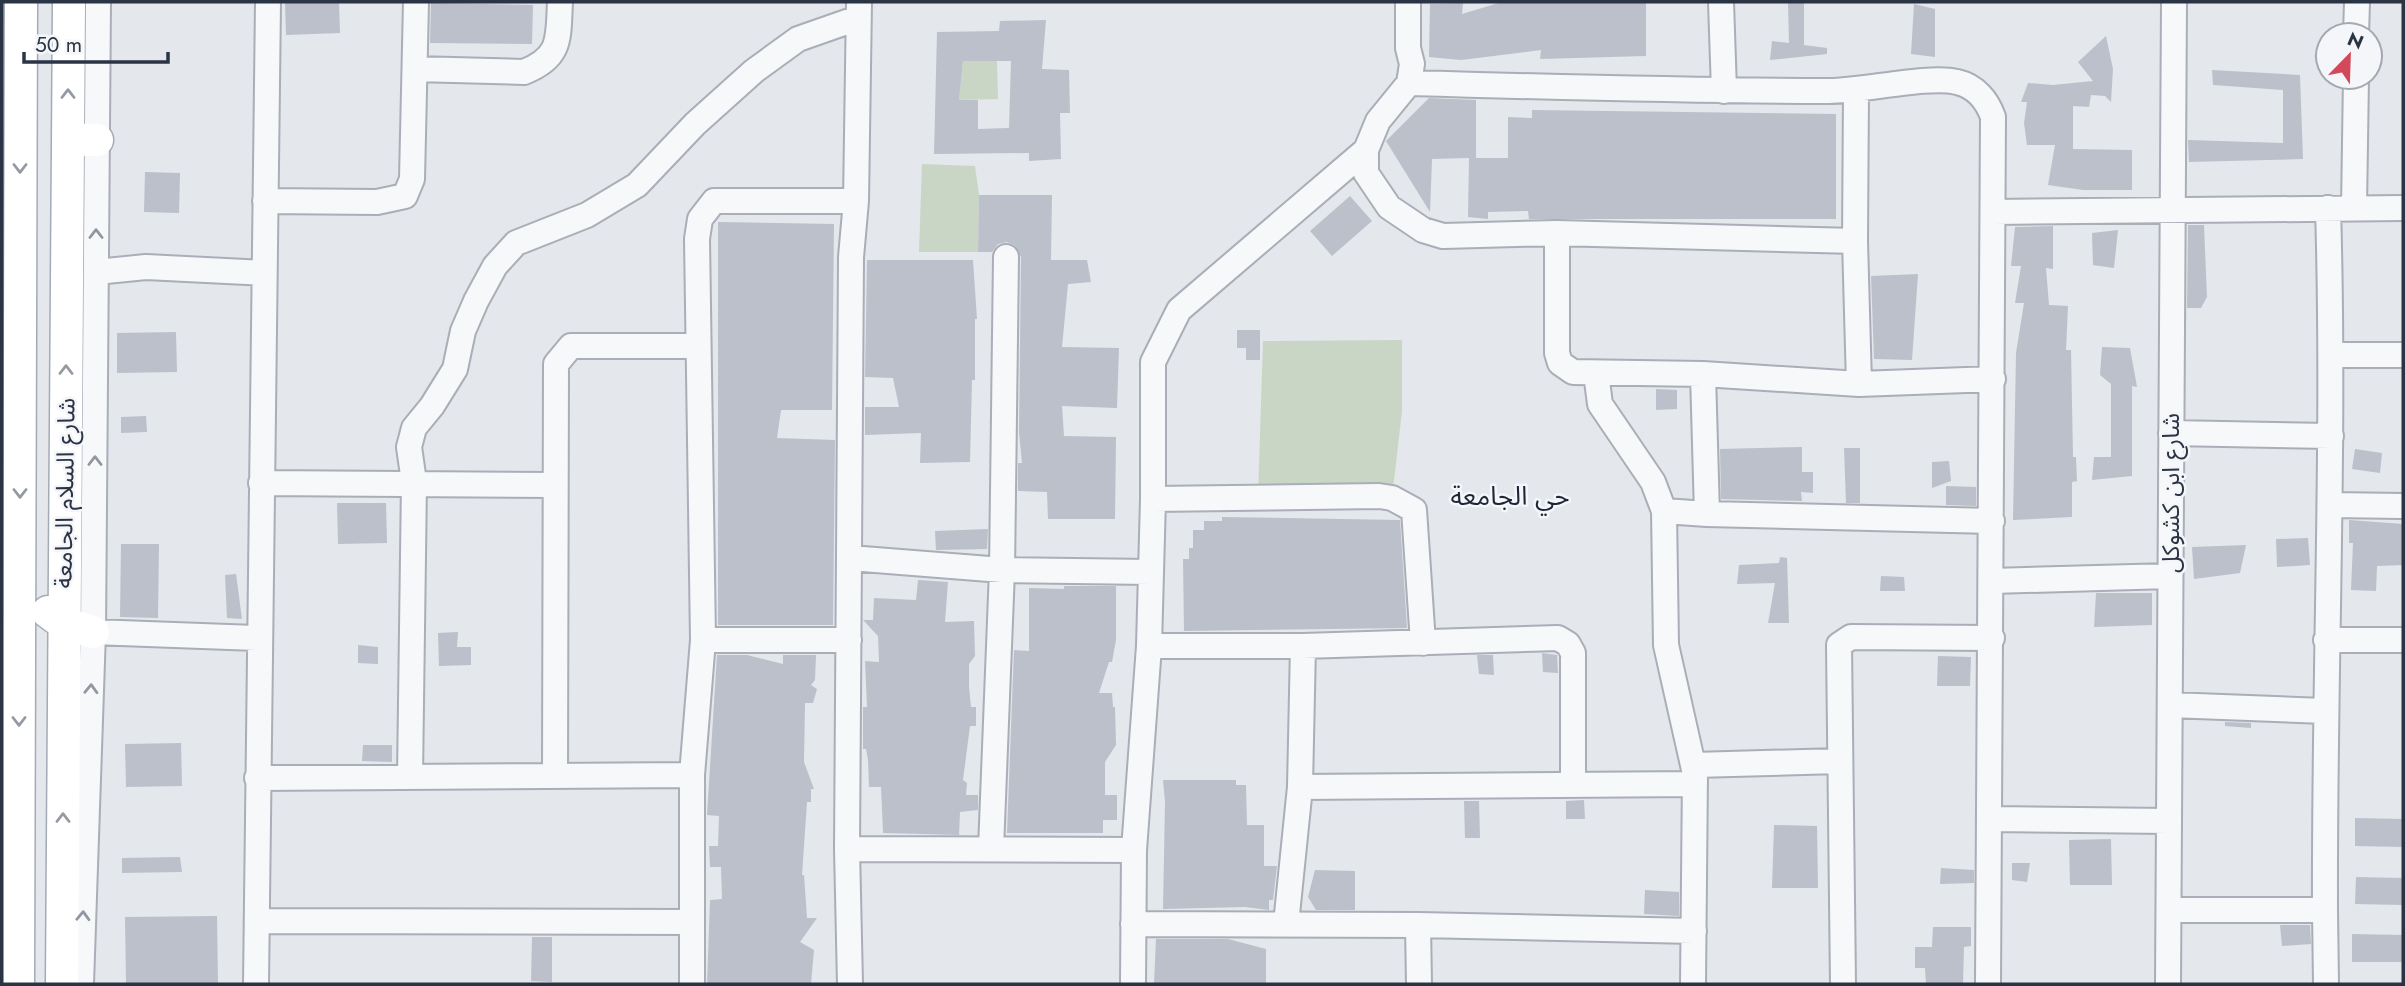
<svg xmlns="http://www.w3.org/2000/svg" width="2405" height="986" font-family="Jost,'Noto Sans Arabic',sans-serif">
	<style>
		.green { fill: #c9d6c5 }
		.building { fill: #bbc0ca; fill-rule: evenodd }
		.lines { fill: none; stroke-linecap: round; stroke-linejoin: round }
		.minor-casing { stroke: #a9aeb7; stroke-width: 28 }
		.major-casing { stroke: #a3abb8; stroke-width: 35 }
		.minor { stroke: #f7f8fa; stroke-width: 24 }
		.major { stroke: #fff; stroke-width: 32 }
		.oneway { stroke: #959aa2 }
		.oneway2 { stroke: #9196a0 }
		.labels { text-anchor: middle; stroke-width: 5; stroke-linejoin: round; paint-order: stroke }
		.street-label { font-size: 24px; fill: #2b3445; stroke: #f4f6f9 }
		.neighbourhood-label { font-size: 26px; fill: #1d2536; stroke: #f4f6f9 }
	</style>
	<rect width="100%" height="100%" fill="#e4e7ec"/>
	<path class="green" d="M963,61h34l1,38 -39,1z
		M922,164l53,2 4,29 -1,57h-59z
		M1402,340v71l-10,87 -134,-1 5,-156z"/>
	<path class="building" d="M285,2h54l1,31 -54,2z
		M1502,2h144v54l-106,3 1,-9 -80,10 -32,-3 1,-53 33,-1 -1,11z
		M1788,2h16v43l23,3v6l-57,6 2,-19 17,2z
		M431,3l102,2 -1,39 -102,-1z
		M1914,4l21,5v48l-24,-3z
		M1046,20l-4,49 27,1 1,43h-10l1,46 -32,2v-8l-95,1 3,-122 62,-1 1,-10zM963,61h48l-2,67 -31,1v-29h-19z
		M2106,36l7,33 -2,33 -6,-6 -14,-1 -2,12 -16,-1v43l59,1v40h-49l-35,-5 7,-40h-28l-3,-22 3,-21h-6l7,-19 25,2 40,-4 -15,-19z
		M2212,70l88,5 3,84 -114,3 -1,-22 95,3v-53l-70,-5z
		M1429,98l47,2v58h32v-41l24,1v-8l304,4v105h-307l-1,-8 -40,1v7l-20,-2 1,-59 -37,1 -2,53 -44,-71z
		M145,172l35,1 -1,40 -35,-1z
		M979,195h73l-1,65h36l4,22 -23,2 -6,63 57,1 -2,60 -55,-2 2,30 52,1 -1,82h-67l-1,-27 -29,-1v-28h4l-3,-31 2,-175 -7,-12 -7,-3 -9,2 -6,8h-14z
		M1350,196l22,25 -40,35 -22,-25z
		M718,222l116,2 -2,186h-51l-4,28 58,2 -2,185h-115z
		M2188,225h16l3,72 -6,11h-14z
		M2053,226v43l-7,-1 3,37 19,1 -2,44h5l2,107h3l1,24 -5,1v35l-59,3 3,-167 8,-50h-9l6,-37h-10l4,-39z
		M2118,230l-4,38 -21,-3 -1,-32z
		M867,260h106l4,59h-2v61h-3l-2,82 -50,1 1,-30 -56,2v-28h34l-6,-29 -28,-1z
		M1918,274l-6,86 -38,-1 -3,-83z
		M1237,330h23v30h-14v-12h-9z
		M176,332l1,40 -60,1v-40z
		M2102,347l28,1 7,39 -5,-1v90l-40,4 2,-23h17v-73l-11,-9z
		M1656,389l21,1v19l-21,1z
		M146,416l1,16 -26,1v-16z
		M1802,447v25h11v21l-12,-1 1,9 -81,-2 -1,-50z
		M1844,448h16v55h-14z
		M2355,449l27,4 -2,20 -28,-4z
		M1949,461l2,20 -19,7v-26z
		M1946,486l30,1v19l-30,-1z
		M337,503h49l1,40 -49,1z
		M1222,517l178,3 7,108 -223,3 -1,-72h6v-11h4v-18h11v-9h18z
		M2349,520l54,4v41l-26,1 -1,25 -25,-1 2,-47h-4z
		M988,529l-1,20 -51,1 -1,-19z
		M2308,538l2,27 -33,2 -1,-28z
		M121,544h38l-1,74 -38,-1z
		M2246,545l-6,28 -46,6 -2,-32z
		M1780,557l7,1 2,65h-21l7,-40 -38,1 2,-19 40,-2z
		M236,574l6,45 -15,-1 -2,-43z
		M1881,576l23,1 1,14h-25z
		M918,580l30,2 -3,40 29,-1 1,35 -6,8v23l2,20h5v19h-6l-7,54 4,3 -1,12h12v15l-18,2 -1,23 -76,-2 -2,-46h-12l-1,-27 -2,-11h-3v-42h4l-2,-46 14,1 -1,-26 -15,-16h10l1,-22 42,2z
		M1064,586h52v54l-4,22h-3l-10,31h13l1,14h2l1,38 -11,17v33h12v25h-14v13h-96l7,-183 15,1v-63l35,1z
		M2096,593h56v32l-58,2z
		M458,632l-1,15h14v18l-32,1 -1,-33z
		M358,645l20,2v17l-20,-1z
		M1542,653l15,2 1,18 -15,-1z
		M717,655h30l36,9v-9h33l-1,25 -4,5 6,4 -4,14h-8l-1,59 10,27h-3v13h-4l-5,73h2l3,43h10l-17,24 14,8 -3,34h-104l3,-84 12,-1 -1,-32h-11l-1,-21h9l1,-30 -12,-1z
		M1477,655h16l1,20 -15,-1z
		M1938,656l33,1 -1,29h-33z
		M2225,722l26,1v5l-26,-2z
		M181,743l1,43 -56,1 -1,-43z
		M363,745h29v17l-30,-1z
		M1163,780h73v5h10l1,40h17v41h13l-4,34h-4v10l-24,-3 -82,2 2,-107z
		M1584,800l1,19h-19v-18z
		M1464,801h15l1,37h-15z
		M2355,818l48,1v28l-48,-1z
		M1774,825l43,1 1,62h-46z
		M2111,839l1,46h-42l-1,-45z
		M180,857l2,15 -60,1v-15z
		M2012,863h18l-3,19 -15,-2z
		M1941,868l33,2v13l-34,1z
		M1315,870l40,1v39h-39l-8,-13z
		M2356,877l47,1v27l-48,-1z
		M1645,890l34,2v24l-35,-2z
		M217,916l1,68h-92l-1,-67z
		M2280,925h30l1,19 -29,2z
		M1933,927h38v19l-7,1 -1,37h-37l-1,-16h-10v-21h17z
		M2352,934l51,1v27h-51z
		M532,937h20v45l-21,-1z
		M1156,939h72l38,10v35h-112z"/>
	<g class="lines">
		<g class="minor-casing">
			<path id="minor" d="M1721,2l3,89
				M2356,35l1,-33
				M415,69l109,3c38,-15 34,-34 36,-70
				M1409,83c140,4 280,8 420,8 34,0 100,-16 128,-9 18,4 30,18 36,35l-5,867
				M1856,91l-1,150 4,143
				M1366,150v23l23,34 34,23 20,6 114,-3 298,8
				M265,201l112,1 28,-6 7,-17 4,-177
				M2354,208l2,-131
				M1993,212l410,-4
				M1557,233v120l3,10 13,9 130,2 156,10 134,-5
				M96,272l50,-5 118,6
				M2332,355h71
				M1596,373l4,31 53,78 11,29 2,134 29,129 -2,210
				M1703,374l4,140
				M2171,433l160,3
				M261,483l294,2
				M1153,499l226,-3 13,2 22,12 9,133
				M2330,505l73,1
				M1664,511l43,3 285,7
				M850,558l152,12 149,2
				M1992,581l178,-5
				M93,632l166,6
				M703,640h146
				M2326,640h77
				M1149,646h154l255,-8 10,6 5,9v130
				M2170,705l154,6
				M1694,765l145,-4
				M555,776l1,-412 15,-18h127
				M410,777l4,-295 -5,-35 5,-19 18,-22 23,-37 8,-38 13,-30 19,-35 21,-23 71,-28 50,-30 58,-61 59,-53 44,-32 60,-21
				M257,778l435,-3
				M1300,787l395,-3
				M1991,819l178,2
				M847,849l287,1
				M991,849l11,-279 4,-313
				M2169,910h156c-1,-234 10,-468 3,-702
				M2325,910l1,74
				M257,921l435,1
				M1133,924l285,1 276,6
				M1286,924l14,-137 3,-141
				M1418,925l1,59
				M81,984l12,-352 5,-630
				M256,984l12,-982
				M692,984v-209l11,-135 -6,-401 3,-20 14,-18h142
				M850,984l-3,-135 4,-592 5,-56 3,-199
				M1133,984l1,-134 15,-204 4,-147v-137l26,-52 187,-160 12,-29 31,-38 3,-19 -4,-16v-46
				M1843,984l-4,-339 12,-8 141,1
				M2168,984l6,-982"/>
		</g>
		<g class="major-casing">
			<path id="major" d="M68,139l29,1
				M48,612l15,11 30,9
				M18,984l3,-982
				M62,984l7,-982"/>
		</g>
		<use href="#minor" class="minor"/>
		<use href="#major" class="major"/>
	</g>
	<defs><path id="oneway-chevron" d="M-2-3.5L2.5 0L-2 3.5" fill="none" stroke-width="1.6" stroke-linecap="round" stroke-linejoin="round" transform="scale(1.75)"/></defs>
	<g class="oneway">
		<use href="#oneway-chevron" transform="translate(68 94) rotate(-90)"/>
		<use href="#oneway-chevron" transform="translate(20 168) rotate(90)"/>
		<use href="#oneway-chevron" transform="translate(66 370) rotate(-90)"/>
		<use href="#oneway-chevron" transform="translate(20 493) rotate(90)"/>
		<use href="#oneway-chevron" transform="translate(19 721) rotate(90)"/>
		<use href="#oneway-chevron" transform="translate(63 818) rotate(-90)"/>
	</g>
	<g class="oneway2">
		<use href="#oneway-chevron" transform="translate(96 234) rotate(-90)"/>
		<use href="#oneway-chevron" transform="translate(95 461) rotate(-90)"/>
		<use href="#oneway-chevron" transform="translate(91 689) rotate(-88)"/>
		<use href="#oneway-chevron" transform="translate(83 916) rotate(-88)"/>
	</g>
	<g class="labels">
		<g class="street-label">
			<text transform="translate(65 493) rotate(-89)" y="8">شارع السلام الجامعة</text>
			<text transform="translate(2171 493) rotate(-90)" y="8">شارع ابن كشوكل</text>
		</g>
		<g class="neighbourhood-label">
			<text x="1510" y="505">حي الجامعة</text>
		</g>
	</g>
	<rect width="2405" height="986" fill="none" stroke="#2b3445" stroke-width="7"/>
	<g transform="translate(2349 56) rotate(23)"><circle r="33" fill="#f4f6f9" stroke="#a4a8b1" stroke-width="2"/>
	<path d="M0-5L12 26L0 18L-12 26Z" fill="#d1495b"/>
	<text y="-10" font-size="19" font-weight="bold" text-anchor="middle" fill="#2b3445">N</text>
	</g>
	<path d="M24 52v10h144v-10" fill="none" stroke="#2b3445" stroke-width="3.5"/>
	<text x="35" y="52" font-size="21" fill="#2b3445" stroke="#f4f6f9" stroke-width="5" paint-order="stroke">50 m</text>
</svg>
